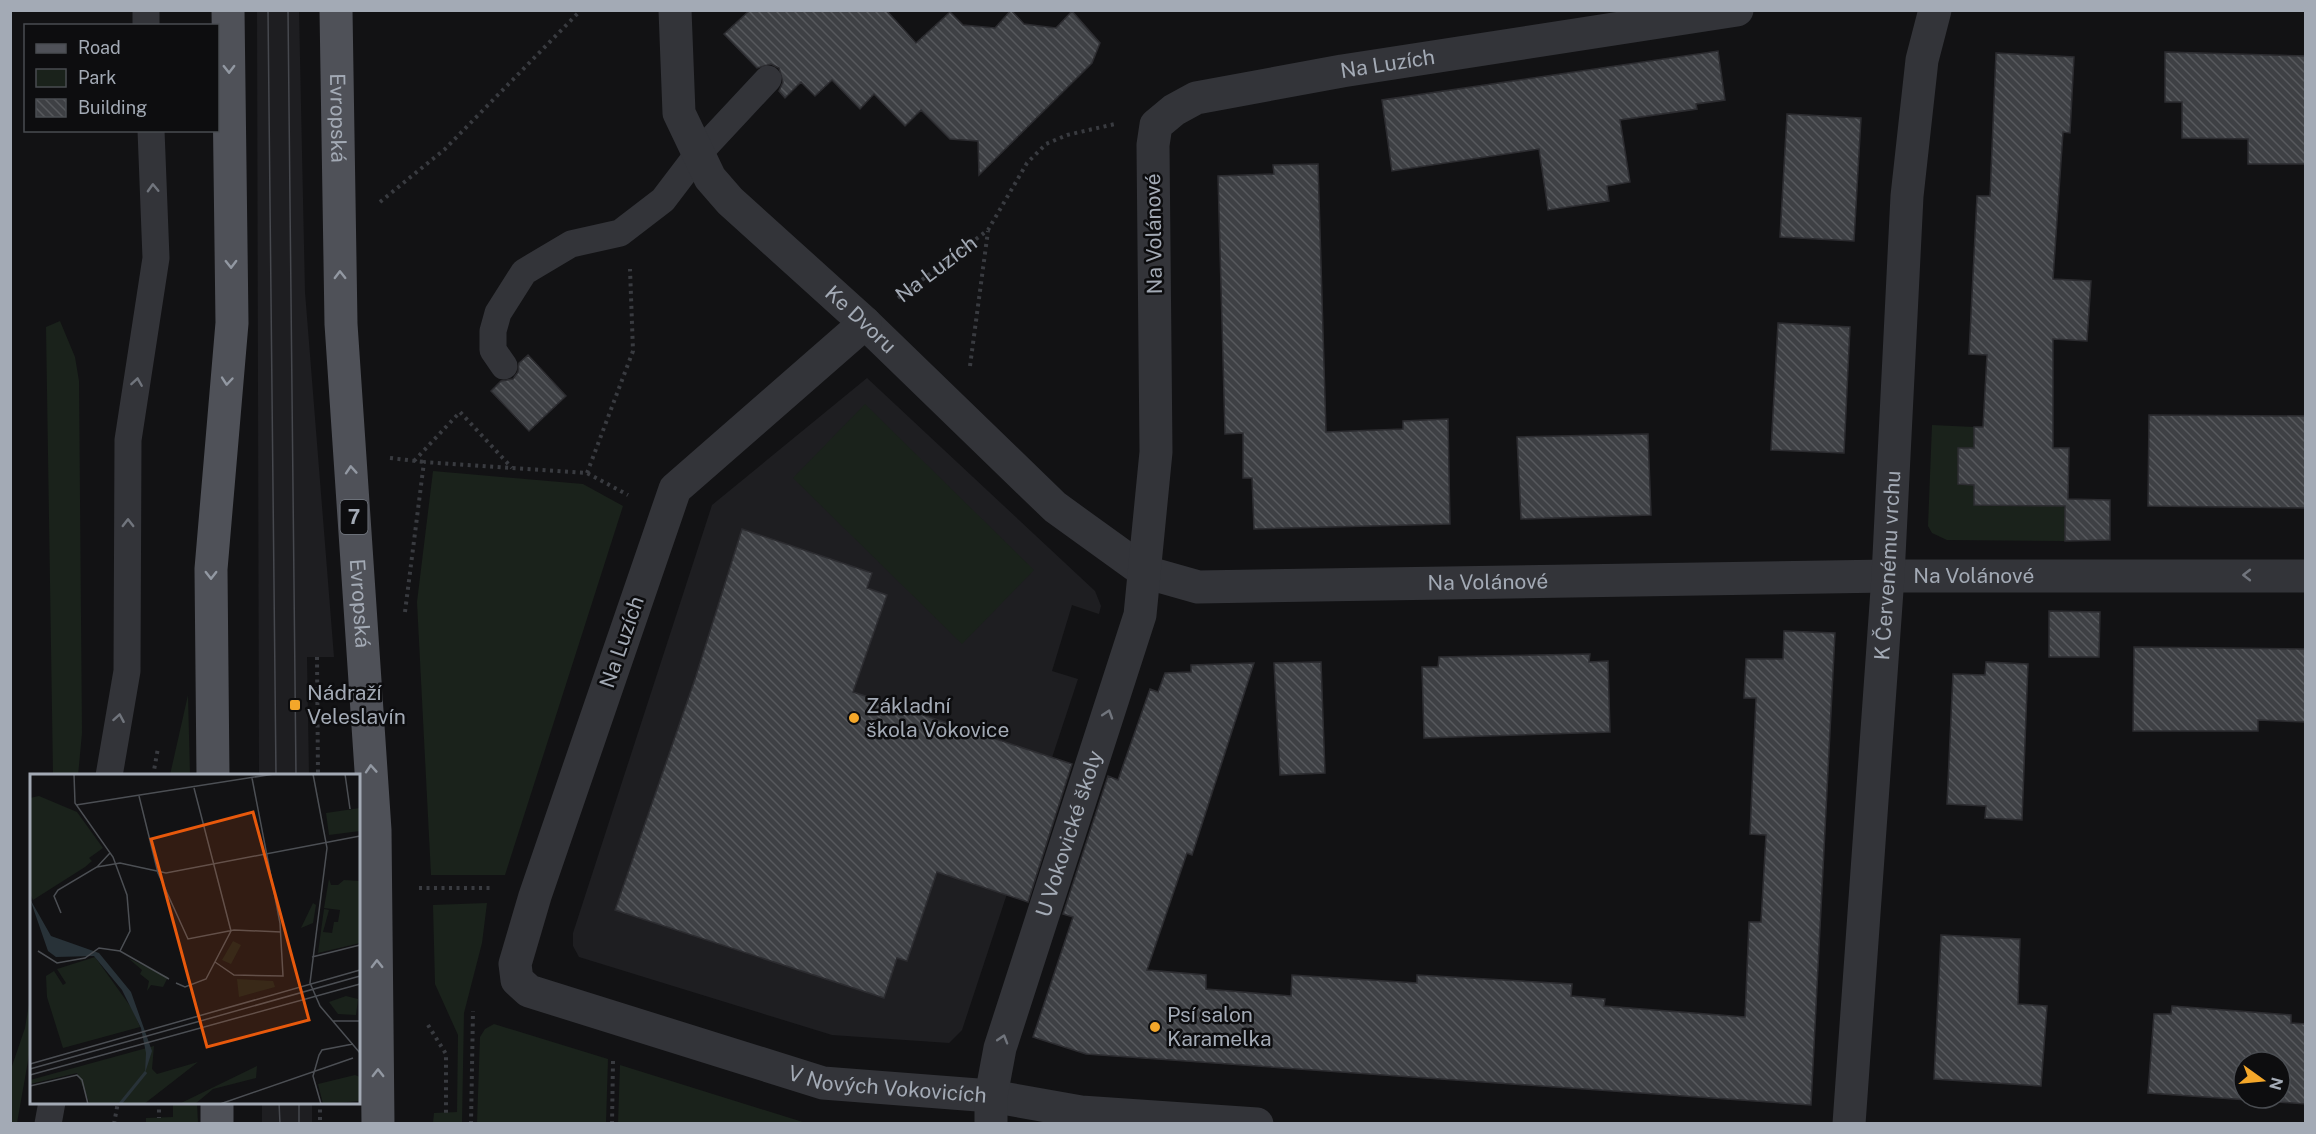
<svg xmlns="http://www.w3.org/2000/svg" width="2316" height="1134" font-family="'Public Sans',sans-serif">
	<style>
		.built { fill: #1e1e21 }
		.green { fill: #1a221b }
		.building { fill: url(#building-back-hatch); stroke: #2c2c30; stroke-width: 1.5; fill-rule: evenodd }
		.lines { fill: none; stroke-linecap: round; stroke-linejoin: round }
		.path { stroke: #393b40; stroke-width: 4; stroke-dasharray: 3 4.5; stroke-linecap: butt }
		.lane { stroke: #333439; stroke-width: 27 }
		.street { stroke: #333439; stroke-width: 33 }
		.primary { stroke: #4f5158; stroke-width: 33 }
		.tram { stroke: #46484e; stroke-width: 1.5 }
		.oneway { stroke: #9298a2 }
		.oneway2 { stroke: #71757d }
		.poi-dot { fill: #f4a72a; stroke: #0d0d0f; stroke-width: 2 }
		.labels { text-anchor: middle; stroke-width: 5; stroke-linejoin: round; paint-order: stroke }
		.shield { fill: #0d0d0f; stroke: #767b83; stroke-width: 1.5 }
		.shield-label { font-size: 20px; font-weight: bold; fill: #a3aab5 }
		.street-label { font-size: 21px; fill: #a3aab5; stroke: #0d0d0f }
		.poi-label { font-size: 21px; fill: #a3aab5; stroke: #0d0d0f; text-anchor: start }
		.inset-river { fill: none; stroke: #283238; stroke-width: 3 }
		.inset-road { fill: none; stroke: #4c4f54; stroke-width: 1.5 }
		.view { fill: #e8590c; fill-opacity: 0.15; stroke: #e8590c; stroke-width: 3 }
		.inset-edge { fill: none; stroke: #a3aab5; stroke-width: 3 }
	</style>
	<defs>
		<pattern id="building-back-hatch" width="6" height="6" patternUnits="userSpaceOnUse" patternTransform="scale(1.5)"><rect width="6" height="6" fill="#3e4044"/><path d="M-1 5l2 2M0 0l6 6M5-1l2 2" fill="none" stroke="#57595d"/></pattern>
	</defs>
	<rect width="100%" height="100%" fill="#121214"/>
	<path class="built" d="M257,11h42l6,281 29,365h-27l2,118h-50z
		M867,378l228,213 6,15 -2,8 -27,-9 -20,66 26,8 -116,351 -13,13 -117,-8 -253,-78 -6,-11v-13l139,-428z
		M262,1103h50v20h-50z"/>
	<path class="green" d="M60,321l15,36 4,24 3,352 -4,43 -25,-1 -7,-448z
		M865,404l169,166 -72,74 -169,-166z
		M1932,425l42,2v21l-16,1v35l16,1v20h82l12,-28 -3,64 -118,-1 -15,-7 -4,-7z
		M433,471l150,13 40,22 -118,369h-74l-14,-273z
		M188,695l2,80h-20z
		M487,903l-5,40 -18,70 -2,110h-29l1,-10 23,-1 1,-77 -23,-51 -2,-79z
		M31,992v52l-14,79h-6v-54l14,-41z
		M494,1024l114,35 -2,64h-129l3,-86 5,-8z
		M620,1065l186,58h-188z
		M173,1103h24l1,20h-52v-5l27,-1z"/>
	<path class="building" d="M750,10h136l30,33 34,-31 13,13 32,3 16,-18 13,14 32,4 16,-17 28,32 -8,20 -113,112 -1,-34 -28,-2 -29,-29 -16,16 -31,-32 -14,15 -28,-29 -17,16 -14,-14 -16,16 -6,-7 4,-9 -4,-14 -8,-4 -14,4 -33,-34z
		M1718,51l7,49 -29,4 1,5 -77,11 10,62 -23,4 2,15 -61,9 -9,-61 -147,22 -10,-71z
		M2165,52l141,4v108h-58v-25l-66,-1v-36h-17z
		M1996,53l78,4 -4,76 -7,-1 -10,147 38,2 -4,60 -34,-2v109h16l-1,51 42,1v40l-45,1v-35l-91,-1v-20l-16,-1v-36h16v-21h9l4,-72 -18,-1 8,-158h13z
		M1787,114l74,4 -7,123 -74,-4z
		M1318,164l8,268 77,-3v-8l45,-2 2,105 -196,5 -2,-51h-9v-45l-18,1 -7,-258 56,-2 -1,-9z
		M1778,323l72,4 -6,126 -73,-3z
		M528,355l38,41 -37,35 -38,-40 10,-10 12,-2 5,-7 1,-9z
		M2149,415l157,1v92l-158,-2z
		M1648,434l3,81 -130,4 -4,-82z
		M742,529l130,44 -5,15 20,7 -34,97 219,72 -44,138 -91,-30 -30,89 -10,-3 -13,40 -269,-88 80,-231z
		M2049,611l51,1 -1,45h-50z
		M1784,631l51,2 -24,472 -725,-51 -53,-17 40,-120 -10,-3 45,-138 10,4 32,-91 8,3 7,-19 26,-1v-7l63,-2 -62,192 -5,-2 -40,117 59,5v14l85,7 1,-21 125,8v-8l155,9 -1,12 34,3 -1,7 141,11 4,-95h12l5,-87 -16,-1 6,-136h-12l2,-39h37z
		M2134,647l172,2v73l-48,-2v11h-125z
		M1590,654l-1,8 19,-1 2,71 -186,6 -2,-71h16l1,-10z
		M1321,662l4,111 -45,2 -6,-112z
		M1986,662l42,2 -6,156 -37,-2 1,-12 -39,-2 6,-130 32,1z
		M1941,935l79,4 -2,65 29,2 -6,80 -107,-7z
		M2172,1006l119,9v8l15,1v80l-158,-11 6,-79h17zM2244,1062h36v36h-36z"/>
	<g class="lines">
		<g class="path">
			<path d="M380,202l65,-53 136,-139"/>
			<path id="s1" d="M898,298l90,-68 39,-67 19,-19 21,-9 48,-11"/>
			<path d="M970,366l18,-135"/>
			<path d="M390,458l34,4"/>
			<path d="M414,461l46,-49 52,56"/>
			<path d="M587,473l46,-122 -3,-82"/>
			<path d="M405,612l19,-150 163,11 41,22"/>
			<path d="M317,657l1,119"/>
			<path d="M153,776l5,-28"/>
			<path d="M419,888h75"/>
			<path d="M428,1025l18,29v59"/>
			<path d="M159,1102v16"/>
			<path d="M320,1102v22"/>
			<path d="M114,1124l4,-22"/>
			<path d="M471,1124l2,-113"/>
			<path d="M612,1124l1,-63"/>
		</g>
		<path class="lane" d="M146,10v16
			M504,366l-11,-16v-19l5,-18 26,-41 47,-28 49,-11 43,-33 35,-46 70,-75
			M109,776l18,-105 1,-231 28,-182 -5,-128
			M48,1124l4,-22"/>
		<g class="street">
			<path id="s2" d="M675,10l4,103 31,65 20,23 135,122 190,184 90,65 53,15 690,-11h418"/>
			<path id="s3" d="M865,323l-190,166 -140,407 -20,68 2,16 12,11 294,92 168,13 90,16 176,12"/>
			<path id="s4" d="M991,1124v-28l9,-48 140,-433 16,-163 -3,-307 3,-20 18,-15 22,-12 146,-27 395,-61"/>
			<path id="s5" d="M1849,1124l39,-548 19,-380 15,-136 13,-50"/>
		</g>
		<g class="primary">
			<path id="s6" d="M336,10l5,314 34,506 3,294"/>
			<path d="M213,776l-2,-207 21,-246 -4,-313"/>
			<path d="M217,1102v22"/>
		</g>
		<path class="tram" d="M268,10l8,766
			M288,10l8,766
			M279,1102l1,22
			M299,1102v22"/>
	</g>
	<defs><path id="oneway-chevron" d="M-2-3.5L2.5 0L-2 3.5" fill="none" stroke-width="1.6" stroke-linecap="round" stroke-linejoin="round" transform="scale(1.5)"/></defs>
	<g class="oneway">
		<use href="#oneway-chevron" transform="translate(229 69) rotate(89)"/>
		<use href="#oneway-chevron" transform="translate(231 264) rotate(89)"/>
		<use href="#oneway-chevron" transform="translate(340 275) rotate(-91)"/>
		<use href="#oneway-chevron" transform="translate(227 381) rotate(95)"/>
		<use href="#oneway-chevron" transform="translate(351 470) rotate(-94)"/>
		<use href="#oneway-chevron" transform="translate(211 575) rotate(90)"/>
		<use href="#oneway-chevron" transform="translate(371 769) rotate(-94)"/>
		<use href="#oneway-chevron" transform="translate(377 964) rotate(-91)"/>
		<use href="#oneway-chevron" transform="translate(378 1073) rotate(-90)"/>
	</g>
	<g class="oneway2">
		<use href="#oneway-chevron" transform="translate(153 188) rotate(-92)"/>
		<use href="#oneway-chevron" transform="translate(137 382) rotate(-81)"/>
		<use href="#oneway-chevron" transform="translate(128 523) rotate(-90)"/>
		<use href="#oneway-chevron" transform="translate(2247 575) rotate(-180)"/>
		<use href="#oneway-chevron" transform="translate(1108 714) rotate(-72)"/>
		<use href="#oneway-chevron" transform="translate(119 718) rotate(-80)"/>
		<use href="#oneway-chevron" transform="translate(1003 1039) rotate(-73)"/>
	</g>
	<g class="poi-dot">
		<rect x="289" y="699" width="12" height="12" rx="3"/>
		<circle cx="854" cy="718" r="6"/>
		<circle cx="1155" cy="1027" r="6"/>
	</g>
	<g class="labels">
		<rect class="shield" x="340.5" y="500" width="27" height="34" rx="4.5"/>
		<g class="shield-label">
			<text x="354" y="524">7</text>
		</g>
		<g class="street-label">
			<text dy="7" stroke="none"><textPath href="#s4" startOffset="1266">Na Luzích</textPath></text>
			<text dy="7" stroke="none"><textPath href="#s6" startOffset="108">Evropská</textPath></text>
			<text transform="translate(1154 234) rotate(-91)" y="7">Na Volánové</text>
			<text dy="7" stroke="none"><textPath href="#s1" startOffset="48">Na Luzích</textPath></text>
			<text dy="7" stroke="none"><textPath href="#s2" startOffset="382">Ke Dvoru</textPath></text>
			<text dy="7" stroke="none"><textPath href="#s5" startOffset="560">K Červenému vrchu</textPath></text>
			<text dy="7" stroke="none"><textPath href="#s2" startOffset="1594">Na Volánové</textPath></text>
			<text dy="7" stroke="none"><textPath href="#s2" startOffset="1108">Na Volánové</textPath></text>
			<text dy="7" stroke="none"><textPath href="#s6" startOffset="594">Evropská</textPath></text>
			<text transform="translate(622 642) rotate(-71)" y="7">Na Luzích</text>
			<text dy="7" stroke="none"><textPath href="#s4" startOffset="302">U Vokovické školy</textPath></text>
			<text dy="7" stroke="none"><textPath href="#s3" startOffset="1158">V Nových Vokovicích</textPath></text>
		</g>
		<g class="poi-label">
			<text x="307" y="700">Nádraží<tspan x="307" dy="24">Veleslavín</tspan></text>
			<text x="866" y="713">Základní<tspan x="866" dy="24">škola Vokovice</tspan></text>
			<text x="1167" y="1022">Psí salon<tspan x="1167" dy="24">Karamelka</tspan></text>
		</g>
	</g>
	<g transform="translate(30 774)">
		<rect width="330" height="330" fill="#121214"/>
		<path d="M9,22l38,16 26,36 -14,10 3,3 -7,6 -52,33 -3,-6v-96zM330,34v23l-31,4 -3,-22zM299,105l2,6h7l6,-5 16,1v62l-42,10 6,-44 5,1 -6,22 9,1 2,-11h4l2,-12 -16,-2zM283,129l3,2 -3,18 -12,5zM203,167l8,4 -10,19 -9,-4zM65,183l38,53 7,17 -77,21 -16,-51 -1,-21 8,-5 9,14 3,-2 -9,-14zM98,184l40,19 -5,10 -12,-2 -4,6 2,-10 -9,-7 2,-4zM207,205l36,2 2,6 -36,10zM316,222l12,3 -2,16 -18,-1 -9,-12z" fill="#1a221b"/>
		<path d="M124,272l-2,23 5,5 41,-12 -54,42h-54l-13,-31 -47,11v-4zM227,292l-1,12 -43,11 -18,15h-16z" fill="#1a221b"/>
		<path d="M325,301l5,2v24l-37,3 -5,-20z" fill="#1a221b"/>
		<path d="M0,125l21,37 48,17 32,39 21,59 -7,22 1,-20 -5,-25 -19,-38 -28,-34 -38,1 -8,-6z" fill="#283238"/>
		<path class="inset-river" d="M90,330l26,-32"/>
		<path class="inset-road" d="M44,0l1,29 38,54 14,38 3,36 -10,20M283,0l14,74 -17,135 10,23 40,47M315,0l5,35M109,22l19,77 30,66 46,-9 47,2M46,31l198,-31M67,93l23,-4 46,10 194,-37M31,139l-7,-17 4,-6 39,-23 13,-14M8,177l19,12 28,-5 14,-10 21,3 49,28M282,183l48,-12M185,188l19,13 49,1 -3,-53 -28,-145M146,209l9,4 21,-8 25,-48 -37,-143M303,247h27M0,290l330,-94M0,295l330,-93M0,301l330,-91M0,312l47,-11 5,5 6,24M190,330l133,-46M291,330l-8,-28 6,-21 3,-5 31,-6"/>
		<path class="view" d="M223,38l56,208 -102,27 -56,-208z"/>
		<rect width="330" height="330" class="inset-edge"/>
	</g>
	<rect width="2316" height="1134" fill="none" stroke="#a3aab5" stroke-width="24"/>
	<rect x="24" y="24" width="195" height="108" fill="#0d0d0f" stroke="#494c51" stroke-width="1.5"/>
	<rect x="36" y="44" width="30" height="9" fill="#4f5158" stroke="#494c51" stroke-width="1.5"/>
	<text x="78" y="54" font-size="18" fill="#a3aab5">Road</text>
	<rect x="36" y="69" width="30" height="18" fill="#1a221b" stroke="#494c51" stroke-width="1.5"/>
	<text x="78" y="84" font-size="18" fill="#a3aab5">Park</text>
	<rect x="36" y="99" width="30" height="18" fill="url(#building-back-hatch)" stroke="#494c51" stroke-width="1.5"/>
	<text x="78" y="114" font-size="18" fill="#a3aab5">Building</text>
	<g transform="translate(2262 1080) rotate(105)"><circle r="28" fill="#0d0d0f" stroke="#494c51" stroke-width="1.5"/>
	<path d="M0-4.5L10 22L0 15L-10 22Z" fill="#f4a72a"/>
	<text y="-9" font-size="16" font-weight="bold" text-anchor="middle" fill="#a3aab5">N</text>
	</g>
</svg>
